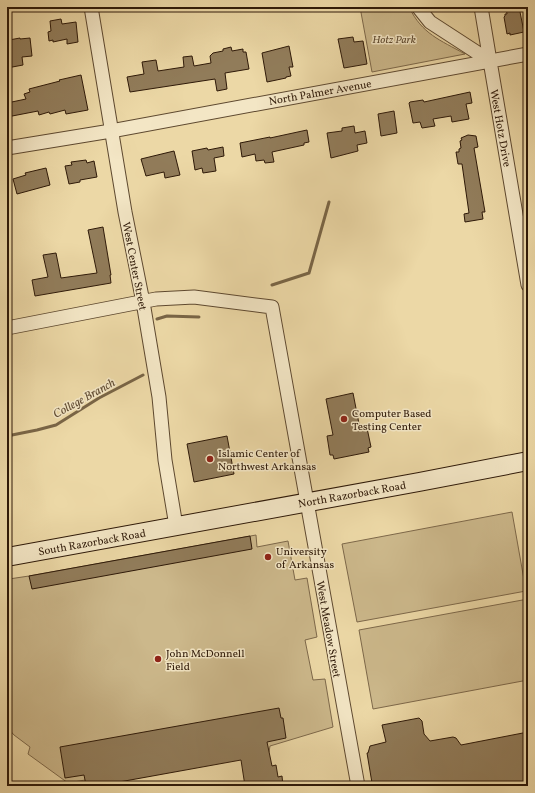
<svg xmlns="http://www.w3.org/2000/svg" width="535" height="793" font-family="Vollkorn,serif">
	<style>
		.green { fill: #ccb88b; stroke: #7d684a }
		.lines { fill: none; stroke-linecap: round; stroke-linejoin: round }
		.stream { stroke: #796546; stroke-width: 3 }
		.building { fill: #917c5a; stroke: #2e1908 }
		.street-casing { stroke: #5e4930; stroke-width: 15 }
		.secondary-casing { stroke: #2e1908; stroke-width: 20 }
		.street { stroke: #f3e6c5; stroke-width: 13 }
		.secondary { stroke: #f3e6c5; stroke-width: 18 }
		.poi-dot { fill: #8f2418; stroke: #f3e6c5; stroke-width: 1.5 }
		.labels { text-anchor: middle; stroke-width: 3; stroke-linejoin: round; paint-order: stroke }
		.park-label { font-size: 11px; font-style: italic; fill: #5d492f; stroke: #f3e6c5 }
		.street-label { font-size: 11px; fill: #2e1908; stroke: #f3e6c5 }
		.poi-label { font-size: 11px; fill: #2e1908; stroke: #f3e6c5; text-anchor: start }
		.water-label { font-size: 12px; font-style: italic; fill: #604b32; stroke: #f3e6c5 }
	</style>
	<rect width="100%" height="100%" fill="#ecd8a6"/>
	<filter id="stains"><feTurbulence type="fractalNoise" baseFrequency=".005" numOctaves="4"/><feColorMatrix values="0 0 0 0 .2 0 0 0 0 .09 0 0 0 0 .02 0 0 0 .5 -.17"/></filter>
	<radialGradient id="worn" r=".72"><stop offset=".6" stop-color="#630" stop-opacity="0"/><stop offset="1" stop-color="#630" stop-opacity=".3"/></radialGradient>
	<path class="green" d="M360,7h49c13,27 31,33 56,47l-93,18z
		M512,512l14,79 -169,31 -15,-78z
		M256,535l1,12 31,-6 7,39 12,-2 10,59 -12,3 8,40 12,-1 8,48 -63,19 -1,6 -172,34h-1l-1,-3 -9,2 -1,-5 -17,3 -40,-29 2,-7 -16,-12 -7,-8v-143l3,-1 -1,-4 20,-3z
		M528,599v81l-155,29 -14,-79z"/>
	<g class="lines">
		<path class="stream" d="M272,285l37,-12 20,-71
			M157,319l10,-3 32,1
			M7,436l30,-6 19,-5 43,-27 44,-23"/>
	</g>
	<path class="building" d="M506,7h13l5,25 -14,3v-2l-3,1 -3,-17 1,-1v-2h2z
		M61,19l1,5 14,-2 2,20 -11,2v-5l-14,3v-2l-4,1 -1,-9 3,-1 -1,-10z
		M353,37l1,5 9,-1 4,23 -23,4 -6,-29z
		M20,38v1l10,-1 2,18 -10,1 1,8 -16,3v-27h2v-1z
		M289,46l4,21h-4l2,9 -5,1v1l-19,4 -5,-29z
		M231,47l1,4 11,-2v3h3l3,17 -24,4 2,16 -10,2 -2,-12 -85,13 -3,-15 17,-3 -2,-12 14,-2 2,11 26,-4 -1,-10 9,-1 2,10 17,-3 -1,-7 3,-3 10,-2v-2z
		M81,75l7,35 -22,4 -1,-4 -15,4 -1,-2 -10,3 -1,-4 -31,6v-14l19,-4 -2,-5 6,-2 -1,-3 31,-8 -1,-1z
		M470,92l2,11 -6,1 3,15 -17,3 -1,-6 -18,3 2,7 -13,2 -2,-6 -7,1 -4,-20 1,-1 13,-2 1,2z
		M394,111l3,22 -16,3 -3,-22z
		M354,126l1,7 10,-2 2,12 -10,2 1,6 -27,7 -4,-25 15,-2v-3z
		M307,130l2,12 -5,1v2l-32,7 2,10 -9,1 -1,-3 -8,1 -1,-7 -13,3 -2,-14 30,-6v1z
		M468,135l8,1 2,11 -4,1 11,64h-3l1,7 -18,3 -1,-8 5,-1 -7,-49h-4l-2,-12h3v-3l2,-1 -1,-7 2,-1 -1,-2z
		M223,147l1,9 -10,2 2,13 -13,2 -1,-5 -7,2 -3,-19 15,-3 1,2z
		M174,151l6,24 -15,3 -1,-6 -18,4 -5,-17z
		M86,160l1,3 7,-2 3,16 -17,3v2l-11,2 -4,-18 7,-1 -1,-3z
		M46,168l4,17 -33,9 -4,-15 13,-4 -1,-2z
		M103,227l8,48h-1l1,8 -76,13 -3,-16 16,-3 -5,-22 13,-2 5,25 36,-5 -9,-43z
		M353,393l7,36 7,-1 4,19 -3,1 1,4 -35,7 -1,-4h-3l-3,-19 6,-1 -7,-36z
		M227,436l7,38 -40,8 -7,-38z
		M250,536l2,13 -220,40 -3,-13z
		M279,708l2,10h2l3,20 -19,4 5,24 4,-1 2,12 4,-1 1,10h-38l-4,-26 -144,26h-1l-1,-3 -9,2 -2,-10 -19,3 -5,-31z
		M419,718l3,3 2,13 6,7 23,-4 3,1 5,7 67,-13v54h-151l-1,-4 -4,1 -5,-30h1l2,-7 16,-4 -4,-17z"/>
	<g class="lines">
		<g class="street-casing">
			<path id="street" d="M91,7l34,205 18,90 16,95 6,63 11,66
				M418,7l12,15 60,39 38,224
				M481,7l9,54
				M7,148l104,-17 417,-77
				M7,328l149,-29 38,-2 78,10 86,479"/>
		</g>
		<g class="secondary-casing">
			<path id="secondary" d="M7,557l412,-75 109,-21"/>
		</g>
		<use href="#street" class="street"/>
		<use href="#secondary" class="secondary"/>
	</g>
	<g class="poi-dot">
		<circle cx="344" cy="419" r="4"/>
		<circle cx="210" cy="459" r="4"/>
		<circle cx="268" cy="557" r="4"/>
		<circle cx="158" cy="659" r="4"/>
	</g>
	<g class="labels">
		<g class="park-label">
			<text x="394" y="43">Hotz Park</text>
		</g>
		<g class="street-label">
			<text transform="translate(320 92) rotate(-10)" y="4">North Palmer Avenue</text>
			<text transform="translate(501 128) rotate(80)" y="4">West Hotz Drive</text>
			<text transform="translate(135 266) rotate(79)" y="4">West Center Street</text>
			<text transform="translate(352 494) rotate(-10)" y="4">North Razorback Road</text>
			<text transform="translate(92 542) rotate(-10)" y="4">South Razorback Road</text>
			<text transform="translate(329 629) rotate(80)" y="4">West Meadow Street</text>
		</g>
		<g class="poi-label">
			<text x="352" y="417">Computer Based<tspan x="352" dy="13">Testing Center</tspan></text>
			<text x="218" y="457">Islamic Center of<tspan x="218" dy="13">Northwest Arkansas</tspan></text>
			<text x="276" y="555">University<tspan x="276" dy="13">of Arkansas</tspan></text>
			<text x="166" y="657">John McDonnell<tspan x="166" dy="13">Field</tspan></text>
		</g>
		<g class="water-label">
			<text transform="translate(84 398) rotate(-29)" y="4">College Branch</text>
		</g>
	</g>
	<rect width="535" height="793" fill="none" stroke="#ecd8a6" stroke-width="24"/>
	<rect x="8" y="8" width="519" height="777" fill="none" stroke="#2e1908" stroke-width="2"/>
	<rect x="12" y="12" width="511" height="769" fill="none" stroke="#2e1908"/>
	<rect width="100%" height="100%" filter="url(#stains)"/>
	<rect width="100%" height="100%" fill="url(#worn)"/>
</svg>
